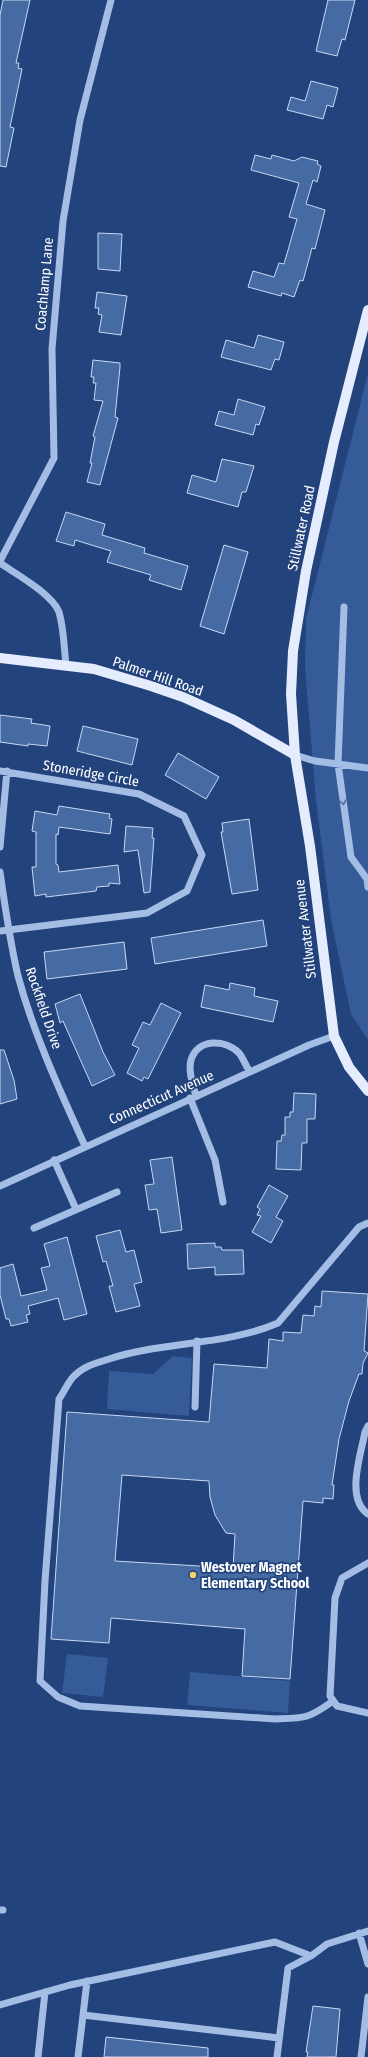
<svg xmlns="http://www.w3.org/2000/svg" width="368" height="2057" font-family="'Fira Sans Condensed',sans-serif">
	<style>
		.green { fill: #355b99 }
		.building { fill: #466aa2; stroke: #c7d9f4; fill-rule: evenodd }
		.lines { fill: none; stroke-linecap: round; stroke-linejoin: round }
		.minor { stroke: #a4bde5; stroke-width: 7 }
		.major { stroke: #e5ecfd; stroke-width: 10 }
		.oneway { stroke: #506ea0 }
		.poi-dot { fill: #f1d266; stroke: #22437b; stroke-width: 1.5 }
		.labels { text-anchor: middle; stroke-width: 3.5; stroke-linejoin: round; paint-order: stroke }
		.street-label { font-size: 14px; fill: #fff; stroke: #22437b }
		.poi-label { font-size: 14px; font-weight: bold; fill: #fff; stroke: #22437b; text-anchor: start }
	</style>
	<rect width="100%" height="100%" fill="#22437b"/>
	<path class="green" d="M368,373v667l-17,-26 -20,-94 -15,-120 -11,-132 1,-49z
		M173,1356l19,2 -3,58 -82,-7 2,-38 44,3z
		M67,1654l41,4 -5,39 -41,-4z
		M190,1672l100,9 -2,32 -101,-8z"/>
	<path class="building" d="M3,0h27l-14,63h3l-1,5 4,1 -12,58 4,1 -8,39 -6,-1v-151z
		M328,0h27l-10,40 -3,-1 -5,17 -21,-5z
		M311,81l27,7 -5,19 -6,-2 -4,14 -36,-9 4,-13 14,4z
		M255,155l16,4 1,-4 22,6 8,-4 16,4 -1,3 4,2 -4,16 -4,-2 -7,24 19,6 -10,39 -3,-1 -9,33 -3,-1 -6,17 -12,-4 -1,3 -33,-9 5,-16 21,6 5,-14 5,1 13,-45 -8,-2 10,-34 -48,-13z
		M98,233l24,1 -2,37 -22,-2z
		M97,292l30,4 -6,39 -22,-3 3,-17 -4,-1 1,-6h-4z
		M258,335l26,7 -5,18 -4,-1 -4,11 -50,-13 5,-17 28,8z
		M93,360l27,3v4l-5,50 3,1 -18,67 -13,-3 5,-19h-2l5,-26 -2,-1 10,-35 -9,-1 2,-17h-3l1,-6h-3z
		M238,399l27,8 -6,18 -3,-1 -3,11 -38,-10 4,-14 15,4z
		M222,459l32,7 -8,26h-4l-4,15 -51,-14 5,-18 24,7z
		M66,512l39,12 -3,11 43,13 -1,5 44,13 -7,24 -32,-10 2,-5 -44,-13 4,-11 -36,-11 -1,6 -18,-5z
		M224,545l24,7 -24,82 -24,-8z
		M0,715l32,4 -1,4 19,3 -3,20 -19,-2v2l-28,-4z
		M83,726l55,13 -6,26 -55,-14z
		M178,753l41,24 -13,22 -41,-24z
		M59,806l51,8 -1,4 3,1 -2,15 -51,-7 -1,8 -2,-1v30l2,1 1,7 59,-7 2,19 -11,-1v3l-12,1 -1,4 -50,6v-3l-11,2 -3,-29h4v-35l-4,-1 3,-20 22,4z
		M249,819l9,71 -26,4 -11,-62h2l-1,-9z
		M126,826l27,2 -1,10h2l-4,54 -6,1 -6,-43 -14,2z
		M263,920l4,26 -112,18 -4,-26z
		M124,942l3,27 -80,10 -3,-27z
		M230,983l25,5 -1,8 24,5 -5,21 -72,-15 4,-22 24,5z
		M80,994l23,58 12,23 -23,11 -29,-65 -3,2 -5,-19z
		M161,1003l20,10 -33,66 -4,-2 -2,4 -15,-8 12,-25 -7,-3 11,-23 7,3z
		M0,1050h4l10,30 3,19 -17,5z
		M294,1093l22,1 -1,25h-8v24h-5l-1,27 -25,-1 1,-28h4l1,-6h3v-18h5v-5h3z
		M172,1157l10,73 -21,3 -4,-24 -8,1 -4,-25 9,-1 -4,-24z
		M269,1185l19,11 -12,21 7,4 -12,22 -19,-11 9,-16 -4,-1 3,-6 -3,-2z
		M120,1230l6,22 8,-2 8,32 -8,2 6,22 -24,6 -7,-26h4l-7,-25 -3,1 -7,-26z
		M67,1237l20,77 -23,6 -6,-22 -30,8 2,8 -4,1 2,7 -17,4 -2,-7h-3l-6,-24v-27l13,-4 8,32 26,-6 -6,-22 9,-2 -6,-22z
		M215,1243v4h6l1,3h21l1,24 -29,1v-8l-27,2 -1,-25z
		M322,1291l46,3 -4,57 4,2 -5,10 -1,11h-3l-10,27 -10,38 -7,46h2l-1,14 -10,-1v5l-20,-2 -13,178 -48,-3 3,-47 -134,-11 -2,25 -58,-4 16,-227 142,10 5,-58 53,4 2,-29 14,2v-9l18,1 2,-18 11,1 1,-10 6,1zM122,1475l87,6 1,16 5,18 11,18 9,1 -2,34 -118,-7z
		M313,2006l27,3 -4,48h-29l1,-5h-2z
		M106,2037l102,11v9h-104z"/>
	<g class="lines">
		<path class="minor" d="M0,561l54,-103 -2,-109 11,-128 17,-101 31,-120
			M0,563c16,11 52,31 59,49 5,17 5,36 7,53
			M344,607l-6,157 13,93 16,22 1,8
			M295,755l20,6 53,7
			M0,771l139,23 45,22 18,39 -15,36 -40,22 -147,18
			M0,847l7,-76
			M0,872c5,35 10,70 18,104 16,59 42,115 67,170
			M196,1096c-3,-11 -8,-25 -5,-36 7,-22 34,-21 48,-7 4,5 7,13 11,19
			M190,1098l25,62 8,42
			M54,1160l22,49
			M0,1186l309,-141 25,-9
			M34,1228l83,-36
			M195,1407l2,-66
			M368,1426l-3,6c-4,22 -20,67 3,82
			M368,1563l-26,15 -7,20 -5,98 7,10 31,7
			M333,1701c-25,18 -28,17 -58,18l-195,-13 -22,-9 -18,-16 5,-100 14,-182c5,-7 9,-17 15,-23 10,-10 22,-13 35,-17 55,-18 116,-13 169,-36l81,-96 9,-4
			M0,1910h3
			M359,1933l9,31
			M87,1981l-4,34 196,23
			M0,2005l70,-20 205,-43 36,14
			M38,2057l7,-65
			M78,2057l5,-42
			M277,2057l11,-89 23,-12 16,-12 41,-13
			M361,2057l7,-60"/>
		<path class="major" d="M368,310l-34,132 -28,129 -13,80 -2,43 4,61 15,91 24,190 15,31 19,24
			M0,658l94,11 57,17 32,11 51,23 61,35"/>
	</g>
	<defs><path id="oneway-chevron" d="M-2-3.5L2.5 0L-2 3.5" fill="none" stroke-width="1.6" stroke-linecap="round" stroke-linejoin="round"/></defs>
	<use class="oneway" href="#oneway-chevron" transform="translate(343 802) rotate(83)"/>
	<circle class="poi-dot" cx="193" cy="1575" r="4"/>
	<g class="labels">
		<g class="street-label">
			<text transform="translate(44 284) rotate(-85)" y="5">Coachlamp Lane</text>
			<text transform="translate(301 528) rotate(-78)" y="5">Stillwater Road</text>
			<text transform="translate(158 676) rotate(19)" y="5">Palmer Hill Road</text>
			<text transform="translate(91 773) rotate(10)" y="5">Stoneridge Circle</text>
			<text transform="translate(305 929) rotate(-97)" y="5">Stillwater Avenue</text>
			<text transform="translate(44 1008) rotate(71)" y="5">Rockfield Drive</text>
			<text transform="translate(161 1097) rotate(-24)" y="5">Connecticut Avenue</text>
		</g>
		<g class="poi-label">
			<text x="201" y="1572">Westover Magnet<tspan x="201" dy="16">Elementary School</tspan></text>
		</g>
	</g>
</svg>
